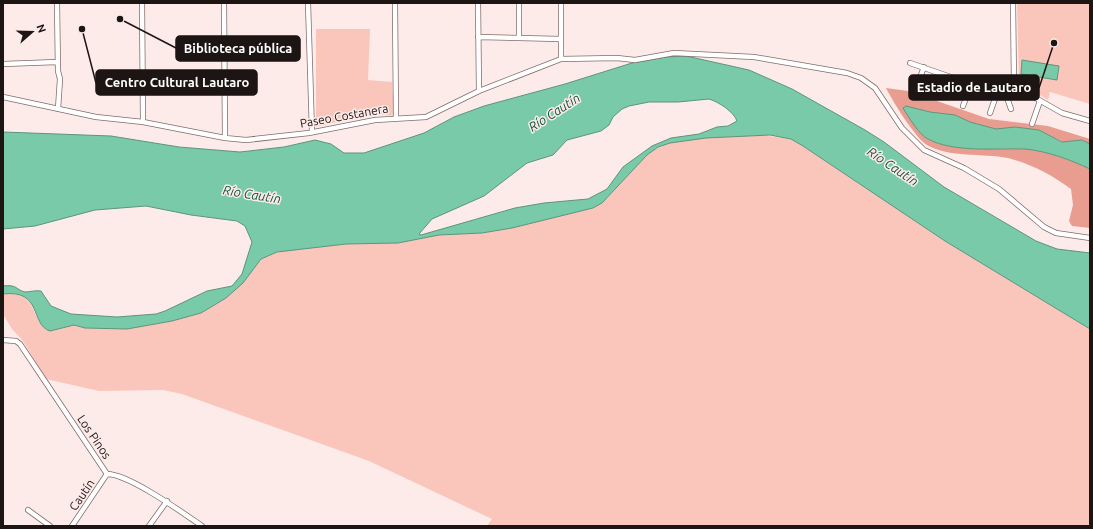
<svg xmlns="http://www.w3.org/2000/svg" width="1093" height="529" font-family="Ubuntu,sans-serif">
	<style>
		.green { fill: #fac6bc }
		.forest { fill: #e99d90 }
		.water { fill: #79caa8; stroke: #5d947c; fill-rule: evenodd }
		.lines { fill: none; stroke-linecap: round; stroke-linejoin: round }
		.street-casing { stroke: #806d6a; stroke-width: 6 }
		.street { stroke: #fff; stroke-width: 4.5 }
		.labels { text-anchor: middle; stroke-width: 3; stroke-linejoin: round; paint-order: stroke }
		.street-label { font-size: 12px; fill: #1c1514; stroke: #fcebe8 }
		.water-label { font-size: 13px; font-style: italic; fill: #13543e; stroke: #fcebe8 }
		.leader { fill: none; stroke: #1c1514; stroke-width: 1.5 }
		.callout-dot { fill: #1c1514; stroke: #fcebe8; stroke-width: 1.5 }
		.callout { fill: #1c1514; stroke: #1c1514; stroke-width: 1.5 }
		.callout-label { font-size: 13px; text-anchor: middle; font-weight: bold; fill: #fff }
	</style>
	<rect width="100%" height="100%" fill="#fcebe8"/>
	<path class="green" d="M1017,3h73v101l-40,-12 -2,8 -29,-18z
		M316,29h54l-2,51 24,2 2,34 -20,-3 -58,14z
		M760,135l31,4 12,7 142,95 145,88v197h-603l5,-7 -123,-58 -187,-67 -19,-4 -64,1 -53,-12 -23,-38 -11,-12 -9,-15v-20c34,-4 26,20 43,36l28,-5 11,3 42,1 45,-8 29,-8 25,-15 17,-15 18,-24 16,-7 69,-8 52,-1 41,-8 43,-2 30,-5 81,-20 9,-5c17,-16 30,-37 49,-51 24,-19 79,-15 109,-17z"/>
	<path class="forest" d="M886,88l22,3 81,28 59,7 42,13v5l-8,-4 -19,2 -24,-12 -24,-3 -19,2 -26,-7 -15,-7 -25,-3 -24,-6c4,7 15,29 22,33 25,14 69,9 97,10 22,2 45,11 65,20v59l-18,-2 -3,-5 4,-16 -2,-16c-19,-14 -40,-25 -63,-31 -25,-5 -59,0 -81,-13 -12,-7 -35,-45 -41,-57z"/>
	<path class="water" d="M686,56l63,14 43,19 73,41 19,12 60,45 92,54 21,8 33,4v76l-145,-88 -142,-95 -12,-7 -21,-4 -64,3 -36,5 -12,4 -11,8 -45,48 -9,5 -81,20 -30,5 -43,2 -41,8 -52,1 -69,8 -16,7 -18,24 -17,15 -25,15 -29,8 -45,8 -42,-1 -11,-3 -24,6c-20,-6 -7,-42 -47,-37v-8c14,-2 13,4 22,6 5,0 10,-2 16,-1l10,15 20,8 46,3 39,-3 9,-3 42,-20 25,-5 10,-12 10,-32 -7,-16 -8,-5 -46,-6 -45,-9 -51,4 -60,16 -32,3v-97l108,4 68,11 61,5 44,-5 31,-7 16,4 13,9h20l60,-20 30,-16 30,-11 81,-22 67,-21 34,-6zM709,99c10,3 25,13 28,22l-9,5 -11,1 -18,7 -28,4 -19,8 -29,21 -16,22 -19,10 -44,4 -29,5 -94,27 -2,-1 13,-15 52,-23 43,-33 26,-8 14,-15 34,-9 8,-6 4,-8 9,-8 7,-3 20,-4h29z
		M1022,60l37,6 -2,14 -36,-6z
		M906,106l24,6 25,3 15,7 26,7 19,-2 24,3 23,12 20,-2 8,4v25c-19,-9 -43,-18 -65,-20 -29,-1 -71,4 -97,-10 -9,-4 -20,-23 -25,-31z"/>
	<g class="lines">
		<g class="street-casing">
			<path id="street" d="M57,3l1,68 2,8 -2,30
				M142,3l1,119
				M224,3l1,135
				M308,3l4,129
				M395,3l1,115
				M478,3l1,88
				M561,3v56
				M478,37l83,2
				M519,38v-35
				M910,63l87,30 13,1 2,-2 2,-8 -1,-81
				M3,64l54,-2
				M1014,84l4,4 44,25 28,8
				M916,88l8,-21
				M1006,95l5,14
				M939,96l8,-20
				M3,97l93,20 47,5 82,16 21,2 63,-7 66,-13 51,-3 53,-26 82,-32 56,-1 18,2 39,-7 80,4 93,16 14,5 14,10 27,40 22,22 40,18 35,21 45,38 12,6 34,5
				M963,106l8,-21
				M990,113l7,-20
				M1032,124l8,-23
				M3,340l13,1 4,3 87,130
				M107,474c22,0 76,39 95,52
				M28,510l22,16
				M72,526l35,-52
				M149,526l18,-25"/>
		</g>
		<use href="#street" class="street"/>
	</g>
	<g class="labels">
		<g class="street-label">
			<text transform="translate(344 116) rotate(-10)" y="4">Paseo Costanera</text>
			<text transform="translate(94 437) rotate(56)" y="4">Los Pinos</text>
			<text transform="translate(82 495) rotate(-56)" y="4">Cautín</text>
		</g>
		<g class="water-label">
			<text transform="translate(554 112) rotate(-33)" y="5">Río Cautín</text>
			<text transform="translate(893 166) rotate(34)" y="5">Río Cautín</text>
			<text transform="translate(252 194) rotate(9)" y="5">Río Cautín</text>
		</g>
	</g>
	<path class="leader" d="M120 19L176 48M82 29L96 83M1054 43L1039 88"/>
	<g class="callout-dot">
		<circle cx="120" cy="19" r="4"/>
		<circle cx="82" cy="29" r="4"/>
		<circle cx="1054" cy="43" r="4"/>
	</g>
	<g class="callout">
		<rect x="176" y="36" width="124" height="25" rx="4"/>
		<rect x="96" y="70" width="161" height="25" rx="4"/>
		<rect x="909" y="75" width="130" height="25" rx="4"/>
	</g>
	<g class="callout-label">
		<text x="238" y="53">Biblioteca pública</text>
		<text x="177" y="87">Centro Cultural Lautaro</text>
		<text x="974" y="92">Estadio de Lautaro</text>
	</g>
	<rect width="1093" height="529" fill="none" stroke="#1c1514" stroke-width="8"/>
	<g transform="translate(32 32) rotate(70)" stroke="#fcebe8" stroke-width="3" paint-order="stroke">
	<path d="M0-3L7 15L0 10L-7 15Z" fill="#1c1514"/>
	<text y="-6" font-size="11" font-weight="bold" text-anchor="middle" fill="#1c1514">N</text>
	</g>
</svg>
